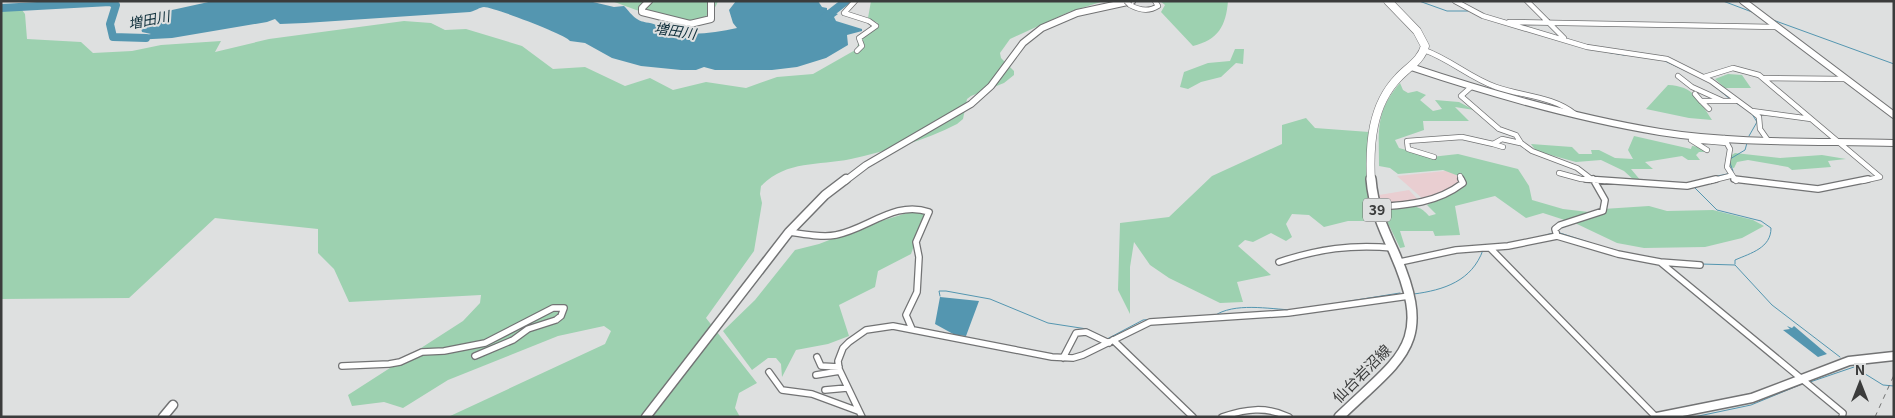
<svg xmlns="http://www.w3.org/2000/svg" width="1895" height="418" font-family="Georgia,'Noto Sans JP',serif">
	<style>
		.industrial { fill: #e9ced1 }
		.green { fill: #9dd1b0 }
		.water { fill: #5496b0 }
		.lines { fill: none; stroke-linecap: round; stroke-linejoin: round }
		.stream { stroke: #5496b0; stroke-width: 1 }
		.river { stroke: #5496b0; stroke-width: 8 }
		.street-far1-casing { stroke: #727374; stroke-width: 6 }
		.street-casing { stroke: #727374; stroke-width: 8 }
		.secondary-far1-casing { stroke: #727374; stroke-width: 8 }
		.secondary-casing { stroke: #727374; stroke-width: 11 }
		.primary-far1-casing { stroke: #727374; stroke-width: 9 }
		.primary-casing { stroke: #727374; stroke-width: 12 }
		.street-far1 { stroke: #fff; stroke-width: 4.5 }
		.street { stroke: #fff; stroke-width: 5.5 }
		.secondary-far1 { stroke: #fff; stroke-width: 6 }
		.secondary { stroke: #fff; stroke-width: 8 }
		.primary-far1 { stroke: #fff; stroke-width: 8 }
		.primary { stroke: #fff; stroke-width: 9 }
		.rail { stroke: #717272; stroke-width: 1; stroke-dasharray: 5 5; stroke-linecap: butt }
		.street-bridge-casing { stroke: #727374; stroke-width: 6; stroke-linecap: butt }
		.street-bridge { stroke: #fff; stroke-width: 4.5 }
		.labels { text-anchor: middle; stroke-width: 4; stroke-linejoin: round; paint-order: stroke }
		.far-water-label { font-size: 14px; font-style: italic; fill: #0e2e3a; stroke: #dee0e0 }
		.shield { fill: #dee0e0; stroke: #6c6d6d; stroke-width: 1 }
		.shield-label { font-size: 14px; font-weight: bold; fill: #3b3c3c }
		.street-label { font-size: 15px; fill: #3b3c3c; stroke: #dee0e0 }
	</style>
	<rect width="100%" height="100%" fill="#dee0e0"/>
	<path class="industrial" d="M1454,170l6,13 -10,8 -27,8 -26,-23z
		M1409,190l13,14 -39,2 -3,-3 -1,-8z"/>
	<path class="green" d="M612,1h106c-13,39 -81,9 -106,0z
		M871,1h233l-35,11 -59,27 -10,14 1,5 13,13v4l-10,8 -33,13 -4,3 -4,20 -6,5c-32,17 -72,27 -106,35 -34,7 -64,1 -90,27l-1,8 2,9 -8,48 -48,67 51,65 -18,10 -4,15 5,9h-292l157,-73 6,-13 -7,-5 -46,10 -110,44 -45,28 -19,-6 -32,4 -4,-11 115,-74 17,-18 1,-8 -132,7 -15,-33 -16,-16v-24l-103,-11 -86,80 -128,1v-290l21,1 3,4 2,25 54,3 12,11 39,-2 29,-6 60,-4 -6,11 54,-13 135,-18 27,2 14,7 21,-1 56,17 31,23 32,-2 40,19 25,-8 23,12 33,-8 40,6 31,-11 36,-3 44,-25 2,-11 19,-15 -10,-5z
		M1160,1h68c-2,25 -10,39 -35,45l-32,-34 4,-7z
		M1235,49h9l-1,15 -7,-1 -15,14 -20,5 -13,7 -8,-2 4,-15 24,-9 22,-2z
		M1728,74l14,1 9,13h-26l-10,-9z
		M1400,83l3,7 5,3 9,-2 9,4 -6,5 13,11 9,-2 -7,-9 24,2 15,8 -19,-3 14,14h-46l1,9 -29,10 4,8 32,9 27,-3 60,15 11,17 3,14 31,9 34,4 6,-4 46,-3 18,5 46,-1 40,10 11,6 -22,12 -37,9 -61,1 -27,-5 -40,-19 -34,-11 -17,5 -31,-22 -40,10 5,29 -25,1 -2,-5h-33l5,16 -5,1 -18,-37c8,-7 28,-8 37,-3 4,1 8,6 10,8l7,-2 -9,-9 29,-15 8,-12 -21,-8 -45,4 -8,-6 -11,-2c0,-36 -4,-54 21,-83z
		M1668,85c26,1 31,15 44,35l-23,-2 -43,-9z
		M1306,118l9,10 54,4c-4,33 1,57 5,89h-26l-24,6 -15,-12 -17,-1 -6,10 6,13 -6,4 -15,-8 -18,9 -8,-2 -7,6 33,29 -34,7 6,20 -23,1 -51,-25 -19,-13 -16,-23 -4,25v47l-12,-24 2,-67 49,-6 43,-41 70,-32v-19z
		M1634,136l57,13 1,-3 8,1 5,5h-6l-3,3 4,5h-12l-6,-4 -37,6 8,7h-22l10,12h-6l-11,-10 -23,-11 -25,2 -40,-11 -5,-7 41,3 7,7h13l-1,-4h8l16,8 18,1 -5,-9z
		M1735,153l45,5 42,-3 24,4 -18,2 3,6 -39,3 -4,-3 -40,-7 -11,2 -3,6 -5,-1 1,-11z
		M917,210l9,2 -15,42 -33,17 -3,16 -36,18 10,31 -21,8 -32,6 -14,27 -1,-13 -5,-6h-8l-16,12 -29,-39 32,-31 40,-50 24,-6 49,-19z"/>
	<path class="water" d="M213,1l380,1 21,5 10,-1c4,4 8,10 13,13 5,4 13,3 19,6 23,13 53,9 81,3l-4,-5 -4,-13 7,-9h82l4,6 5,1v2l11,4 -4,3 2,4 26,8v2l-15,4 1,10 -22,13 -29,9 -25,3h-57l-11,-3 -8,3h-15l-40,-4 -29,-8 -27,-15 -15,-2c-3,-6 -77,-34 -86,-34 -4,0 -9,4 -14,5l-165,11 -25,1 -5,-5 -8,3 -95,16 -39,2 2,-3 16,-3 -9,-2 -1,-4 31,-18z
		M940,297l39,4 -13,35 -11,-1 -20,-11z
		M1787,326l5,2 2,-2 33,28 -9,3 -35,-27 7,-1z"/>
	<g class="lines">
		<path class="stream" d="M1419,1l28,10h21
			M1723,1l29,11
			M1773,20l121,44
			M1606,52l18,3
			M1665,61l30,14
			M1712,84l18,15
			M1736,103l7,4
			M1749,136l8,-14 -5,-8
			M1730,159l15,-9 2,-7
			M1730,163l3,8
			M1708,178l19,-4
			M1695,188l22,22 44,11 10,7c0,20 -20,25 -36,32v4
			M1560,233l34,11
			M1536,238l17,-5
			M1612,249l8,3
			M1701,264l34,1 37,40 68,52
			M1414,294c30,-4 58,-13 69,-44
			M940,296l-1,-5h7l44,8 58,24 39,6 20,10 36,-19 25,-2
			M1338,303l62,-10
			M1214,316c20,-14 55,-7 78,-6
			M1810,382l44,-15 29,18 11,1
			M1694,417l57,-12 51,-21"/>
		<path class="river" d="M1,8l109,-6 6,3 -6,19 3,13 33,1
			M824,18l22,-17"/>
		<g class="street-far1-casing">
			<path id="street-far1" d="M855,1l-11,12 25,8 7,5 -17,12 3,8 -5,5
				M1455,1l28,15 104,31 80,12 44,22 42,31 6,5 1,12 7,10
				M1527,1l37,37
				M1130,5c9,5 19,7 28,1l-3,-5
				M1509,22l267,5
				M1424,50c26,9 46,28 72,37 25,9 57,9 79,27
				M1678,76l14,11 31,14
				M1704,77l29,-9 26,7 121,102 -18,4
				M1765,78l81,1
				M1471,87l-10,9 38,33 17,6 5,8 11,8 45,17 17,13
				M1695,94l6,7
				M1709,109l-8,-8h35
				M1752,111l59,8
				M1724,138l6,11 -3,18 9,14
				M1493,144l10,3
				M1707,150l-16,-10 36,3
				M1434,157l-26,-8 -1,-8 55,-4 31,7 9,-5 18,4
				M1559,173l22,6 24,2
				M1460,176l2,5
				M1710,181l20,-5"/>
		</g>
		<g class="street-casing">
			<path id="street" d="M1586,179l101,7 29,-7
				M1734,179l84,10 50,-10
				M1376,207c32,-2 61,-4 87,-24l-2,-4
				M789,232c15,2 32,6 47,3 32,-6 59,-35 93,-23l-13,30 3,15 -2,35 -11,23 6,14
				M1557,236l-2,-7 5,-4 43,-14 2,-11 -12,-21
				M1490,248l166,169
				M1279,262c39,-13 73,-18 114,-14
				M1400,262l56,-12 52,-4 49,-10 61,18 42,8 183,151 -1,4
				M1660,262l40,3
				M1113,340l80,77
				M817,357l4,9 18,1
				M1063,358l13,-25 10,-1 23,11
				M342,366l47,-2 11,-2 22,-10 22,-1 41,-8 68,-35h11l-3,8 -5,4 -28,9 -15,11 -38,16
				M769,372l13,18 30,4 46,17
				M816,375l24,-4
				M825,390l22,-2
				M862,417l-23,-48 -1,-8 5,-13 6,-6 17,-12 27,-4 159,31 21,1 10,-3 67,-33 138,-9 121,-17
				M1222,417c23,-8 44,-11 67,0"/>
		</g>
		<g class="secondary-far1-casing">
			<path id="secondary-far1" d="M649,1l-7,7v4l48,12 21,-5v-18
				M1743,1l151,114
				M1411,67c81,27 164,51 249,65 76,12 157,9 234,11
				M845,181l21,-16 105,-61 20,-18 32,-43 19,-15 35,-15 55,-12"/>
		</g>
		<g class="secondary-casing">
			<path id="secondary" d="M163,417l10,-12
				M646,417l143,-185 36,-37 21,-16
				M1657,417l95,-19 97,-37 45,-5"/>
		</g>
		<g class="primary-far1-casing">
			<path id="primary-far1" d="M1371,181c-2,-37 1,-76 27,-103 10,-11 23,-17 27,-32l-8,-15 -29,-30"/>
		</g>
		<g class="primary-casing">
			<path id="primary" d="M1339,417c63,-61 96,-72 55,-165 -11,-24 -21,-46 -23,-73"/>
		</g>
		<use href="#street-far1" class="street-far1"/>
		<use href="#street" class="street"/>
		<use href="#secondary-far1" class="secondary-far1"/>
		<use href="#secondary" class="secondary"/>
		<use href="#primary-far1" class="primary-far1"/>
		<use href="#primary" class="primary"/>
		<path class="rail" d="M1875,417l19,-42"/>
		<g class="street-bridge-casing">
			<path id="street-bridge" d="M1126,1l4,4"/>
		</g>
		<use href="#street-bridge" class="street-bridge"/>
	</g>
	<g class="labels">
		<g class="far-water-label">
			<text transform="translate(149 20) rotate(-11)" y="5">増田川</text>
			<text transform="translate(675 31) rotate(9)" y="5">増田川</text>
		</g>
		<rect class="shield" x="1363" y="198.5" width="28" height="23" rx="4"/>
		<g class="shield-label">
			<text x="1377" y="215">39</text>
		</g>
		<g class="street-label">
			<text transform="translate(1362 374) rotate(-45)" y="5">仙台岩沼線</text>
		</g>
	</g>
	<rect width="1895" height="418" fill="none" stroke="#3b3c3c" stroke-width="5"/>
	<g transform="translate(1860 383)" stroke="#dee0e0" stroke-width="4" paint-order="stroke">
	<path d="M0-4L9 19L0 12L-9 19Z" fill="#3b3c3c"/>
	<text y="-8" font-size="14" font-weight="bold" text-anchor="middle" fill="#3b3c3c">N</text>
	</g>
</svg>
